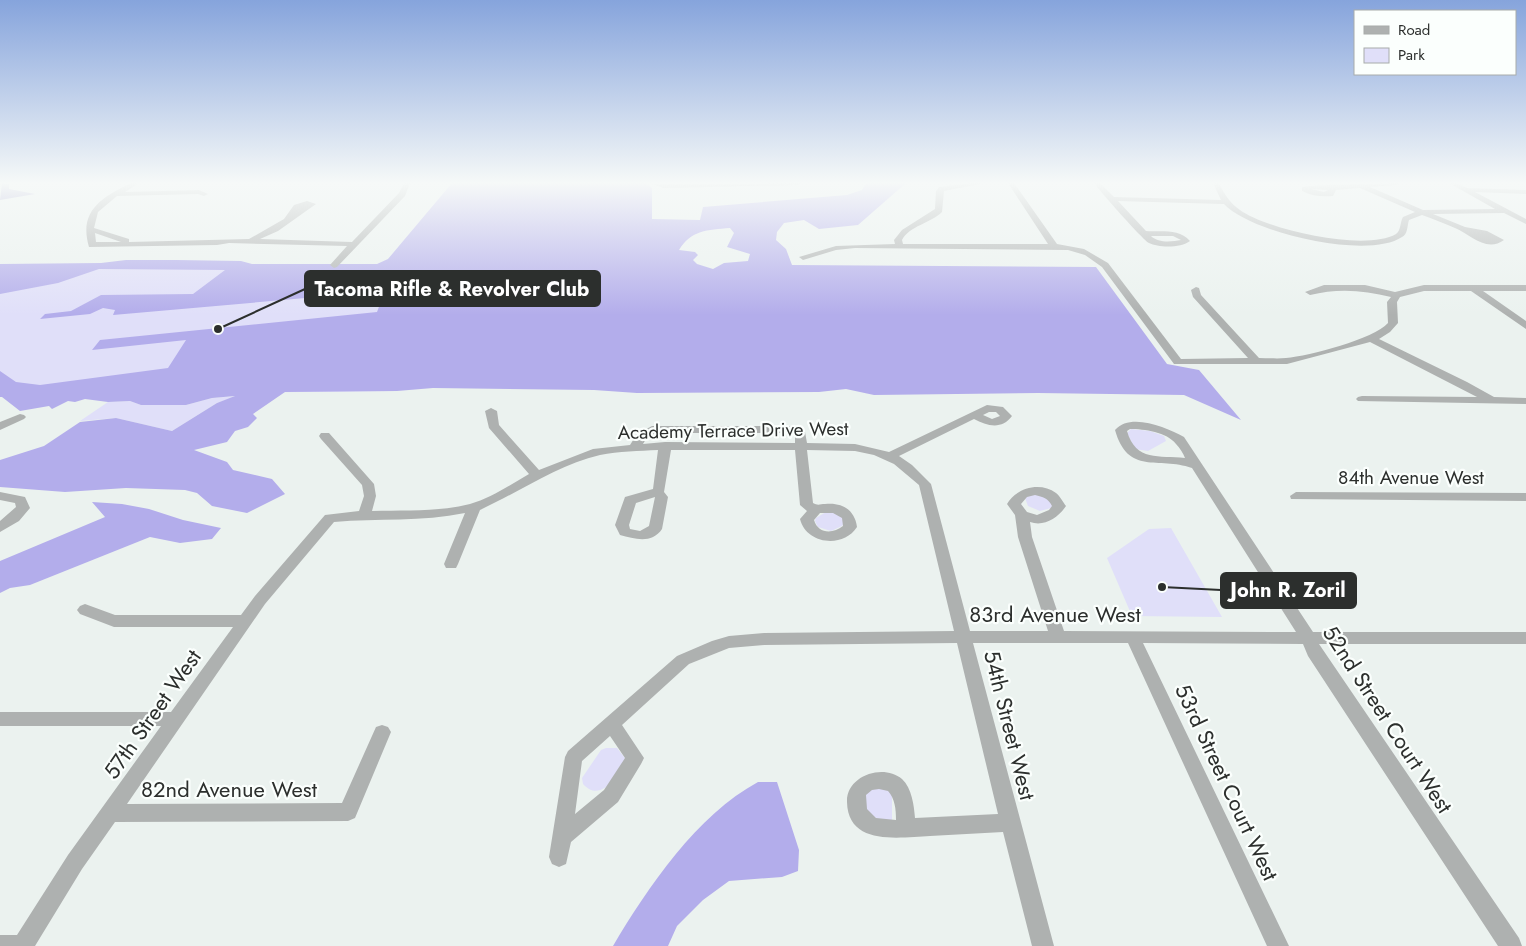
<svg xmlns="http://www.w3.org/2000/svg" width="1526" height="946" font-family="Jost,sans-serif">
	<style>
		.green { fill: #e0dff9 }
		.forest { fill: #b3adeb; fill-rule: evenodd }
		.water { fill: #938dc9 }
		.lines { fill: none; stroke-linecap: round; stroke-linejoin: round }
		.minor { fill: #aeb1b0; fill-rule: evenodd }
		.labels { text-anchor: middle; stroke-width: 4.5; stroke-linejoin: round; paint-order: stroke }
		.street-label { font-size: 19px; fill: #2c2f2d; stroke: #fbfffd }
		.near-street-label { font-size: 22px; fill: #2c2f2d; stroke: #fbfffd }
		.leader { fill: none; stroke: #2c2f2d; stroke-width: 2 }
		.callout-dot { fill: #2c2f2d; stroke: #fbfffd; stroke-width: 2 }
		.callout { fill: #2c2f2d; stroke: #2c2f2d; stroke-width: 2 }
		.callout-label { font-size: 20px; text-anchor: middle; font-weight: bold; fill: #fff }
	</style>
	<rect width="100%" height="100%" fill="#ebf2ef"/>
	<path class="green" d="M0,266h474l-77,125 -397,4z
		M237,396l-20,7 -45,28 -56,-13 -36,3 28,-19 22,-1 11,4h45l26,-7z
		M1131,429l19,2 14,5 2,5 -18,10 -13,-2 -8,-16z
		M1033,493l14,4 6,8 -2,3 -11,3 -12,-5 -3,-8z
		M826,512l9,1 7,4 2,6 -2,3 -11,5 -13,-4 -3,-6 1,-3z
		M1171,528l51,89 -90,-1 -25,-58 42,-29z
		M606,748h11l11,14c-11,13 -27,42 -45,22l-1,-6 19,-28z
		M886,785l6,11v30l-26,-13v-20l4,-6z"/>
	<path class="forest" d="M452,183h194l6,5v31l48,1 3,-13 144,-12 15,-5 4,-7h40l-48,42 -39,4 -15,-9 -20,3 -7,9 -1,8 10,9 6,16 304,2 71,97 32,6 42,50 -57,-25 -146,-2 -164,2 -28,-6 -27,3 -182,1 -43,-3 -161,-2 -36,3 -112,1 -32,22 4,4 -9,9 -13,4 -8,11 -33,8 33,12 6,8 39,9 13,15 -38,19 -35,-7 -15,-13 -12,-3 -59,-2 -61,4 -65,-5v-27l44,-14 36,-24 36,-4 56,13 45,-28 18,-7 -23,2 -26,7h-45l-11,-4 -22,1 -23,-3 -10,3 -7,-1 -16,8 -3,-3 -29,5 -18,-14h-2v-26l16,11 24,3 128,-17 18,-28 -94,10 8,-10 277,-28 8,-21 -272,24 2,-5 -12,-2 -13,6 -50,5 5,-5 26,-3 30,-16 92,-1 32,-24 -126,-1 -41,14 -58,11v-30l101,-1 25,-3h50l65,1 11,3h125l11,-5zM730,228l4,5 -7,14 23,7 -2,7 -24,2 -11,6 -16,-5 -4,-4 5,-5 -3,-3 -16,-2c12,-20 28,-20 51,-22z
		M92,502l30,2 27,5 34,11 38,8 -9,11 -32,4 -30,-6 -120,48 -20,3 -10,5v-32l105,-44z
		M758,782h19l22,68 -1,21 -16,6 -53,4 -26,19 -26,26 -9,20h-55c35,-59 84,-131 145,-164z"/>
	<path class="water" d="M2,183l7,1v5l26,5 -35,6z"/>
	<g class="lines">
		<path class="minor" d="M131,183h8l-14,9 74,-2 9,4 -4,2 -6,-2 -81,2 -19,16 -4,16 35,11v3l120,-3 35,-20 10,-14 13,-4 9,3 -38,27 -18,8 92,3 47,-49 5,-10h6l-5,13 -68,71 -3,1 -4,-3 17,-19 -118,-3 -12,2 -128,2c-11,-37 14,-50 42,-64zM95,233l26,9h-25z
			M650,183l13,1 138,-1 -3,2 -135,3z
			M971,183h14l-41,8 -2,21c-11,11 -33,14 -40,28l1,4h145l-40,-61h6l43,61 27,5 24,14 73,96 67,-1 -55,-61 -2,-7 5,-3 3,1 2,7 58,63c9,0 18,1 27,0 23,-2 88,-19 102,-35l-1,-21 4,-5c-27,-7 -54,-9 -81,-2l-5,-3 19,-7h41l30,7 29,-7h102v6h-43l43,30v8l-55,-38h-47l-24,6 -3,5 1,21 -8,9 -11,7 88,43 27,15 32,1v6l-168,-3 -2,-2 2,-2 4,-1 115,1 -107,-55 -83,22h-113l-72,-97 -17,-12 -17,-5 -213,-2 -19,2 -33,10 -4,-3 37,-11 59,-2 -1,-4 8,-10 33,-21 1,-18 3,-4z
			M1094,183h6l14,14 107,3 -8,-17h6c5,11 11,20 21,27 28,20 125,42 156,24 5,-3 4,-12 7,-17l12,-5 -55,-24 -24,2 -3,6c-11,1 -21,0 -31,-5v-4c5,-2 85,-4 97,-4l-3,2 -26,2 53,23 72,-1 -46,-26h8l10,5 59,2v4l-51,-2 51,27v5l-22,-11 -71,1 32,13 22,4 17,9c-18,13 -34,-6 -49,-12 -11,-5 -22,-9 -33,-13l-13,5c-2,6 -1,14 -7,17 -34,23 -151,-4 -178,-33l-106,-3 28,30c15,1 33,-3 44,10 -9,7 -31,7 -41,2 -6,-3 -51,-54 -55,-60zM1311,189l17,1 -4,2zM1151,236h22l8,4c-10,2 -23,3 -30,-4z
			M987,405l16,2 9,9c-10,14 -25,10 -38,3l-75,37 13,9 19,19 39,147h78l-30,-94 -3,-22 -8,-11c9,-16 33,-23 49,-11 4,3 7,9 10,13 -8,12 -22,21 -36,16l2,15 32,94 232,1 -104,-164c-34,-12 -64,8 -77,-38 16,-18 52,-2 69,7l129,195h213v12h-207l200,294 3,8h-24l-190,-290 -5,-12 -160,-1 146,303h-22l-139,-303h-155l81,303h-22l-29,-114c-24,1 -49,3 -73,4 -29,1 -82,11 -83,-34 -1,-26 36,-39 55,-23 10,9 12,27 13,39l83,-4 -41,-171 -193,2 -35,3 -40,16 -67,61 22,33 -3,6 -23,38 -47,40 -5,22 -7,3 -7,-3 -3,-7 16,-100 3,-6 109,-95 35,-15 17,-5 35,-3 190,-2 -35,-146 -25,-21 -20,-9 -19,-4 -48,-1 6,53c5,3 7,1 12,1 17,-2 30,6 32,23 -14,22 -51,17 -57,-8l7,-8 -7,-6 -5,-55h-124l-7,42 4,5 -6,32c-10,15 -27,10 -42,6l-5,-10 10,-28 28,-8 5,-39c-19,1 -39,1 -58,5 -42,10 -81,37 -120,55l-22,54 -2,4h-10l-2,-4 21,-51c-43,9 -87,5 -131,9l-69,82 -138,200 215,-1 34,-76 6,-2 6,2 3,5 -36,86 -7,3 -233,1 -33,47 -47,77h-35v-11h17l51,-80 93,-129h-161v-14h171l62,-85h-119l-34,-13 -3,-4 3,-4 5,-2 30,11h126l14,-19 70,-81 34,-4 5,-15 -2,-11 -41,-46 -2,-3 2,-3h8l45,51 2,12 -4,15c33,-1 66,1 98,-7 21,-6 40,-19 59,-30l-40,-46 -4,-17 6,-3 6,3 2,14 40,45 54,-21 37,-4 7,-11 15,-8h143l10,6 2,11 48,1 34,8zM989,412h7l4,4 -8,3 -9,-4zM1130,429c14,0 37,3 46,15 4,4 7,9 9,14 -26,-3 -49,4 -58,-27zM655,433h137l3,2v8l-130,-1 -22,2 3,-5zM1035,495c8,2 13,3 17,11l-3,4 -12,5 -10,-3 -6,-8 6,-7zM655,497l-6,29 -9,5 -10,-2 -1,-4 7,-22zM820,513h13l9,5 1,8c-10,8 -25,8 -29,-6zM610,736l15,22 -21,32 -29,24 7,-53zM879,789l9,2c7,8 8,18 8,29l-20,-2 -9,-9 -1,-14 6,-5z
			M20,414l4,1 2,2 -2,2 -24,11v-8z
			M0,492l25,5 5,11 -11,13 -19,11v-11l16,-14 -1,-4 -15,-3z
			M1296,492l230,1v8l-235,-2 -1,-3z"/>
	</g>
	<linearGradient id="sky" x2="0" y2="1"><stop stop-color="#86a4dc"/><stop offset="0.58" stop-color="#f6f9f8"/><stop offset="1" stop-color="#f6f9f8" stop-opacity="0"/></linearGradient>
	<rect width="1526" height="315" fill="url(#sky)"/>
	<g class="labels">
		<g class="street-label">
			<text transform="translate(733 430) rotate(-1)" y="7">Academy Terrace Drive West</text>
			<text x="1411" y="484">84th Avenue West</text>
		</g>
		<g class="near-street-label">
			<text x="1055" y="622">83rd Avenue West</text>
			<text transform="translate(152 714) rotate(-55)" y="8">57th Street West</text>
			<text transform="translate(1388 719) rotate(57)" y="8">52nd Street Court West</text>
			<text transform="translate(1010 725) rotate(76)" y="8">54th Street West</text>
			<text transform="translate(1227 782) rotate(65)" y="8">53rd Street Court West</text>
			<text x="229" y="797">82nd Avenue West</text>
		</g>
	</g>
	<path class="leader" d="M218 329L305 289M1162 587L1221 590"/>
	<g class="callout-dot">
		<circle cx="218" cy="329" r="5"/>
		<circle cx="1162" cy="587" r="5"/>
	</g>
	<g class="callout">
		<rect x="305" y="271" width="295" height="35" rx="5"/>
		<rect x="1221" y="573" width="135" height="35" rx="5"/>
	</g>
	<g class="callout-label">
		<text x="452" y="296">Tacoma Rifle &amp; Revolver Club</text>
		<text x="1288" y="597">John R. Zoril</text>
	</g>
	<rect x="1354" y="10" width="162" height="65" fill="#fbfffd" stroke="#a8acaa"/>
	<rect x="1364" y="26" width="25" height="8" fill="#aeb1b0" stroke="#a8acaa"/>
	<text x="1398" y="35" font-size="15" fill="#2c2f2d">Road</text>
	<rect x="1364" y="48" width="25" height="15" fill="#e0dff9" stroke="#a8acaa"/>
	<text x="1398" y="60" font-size="15" fill="#2c2f2d">Park</text>
</svg>
